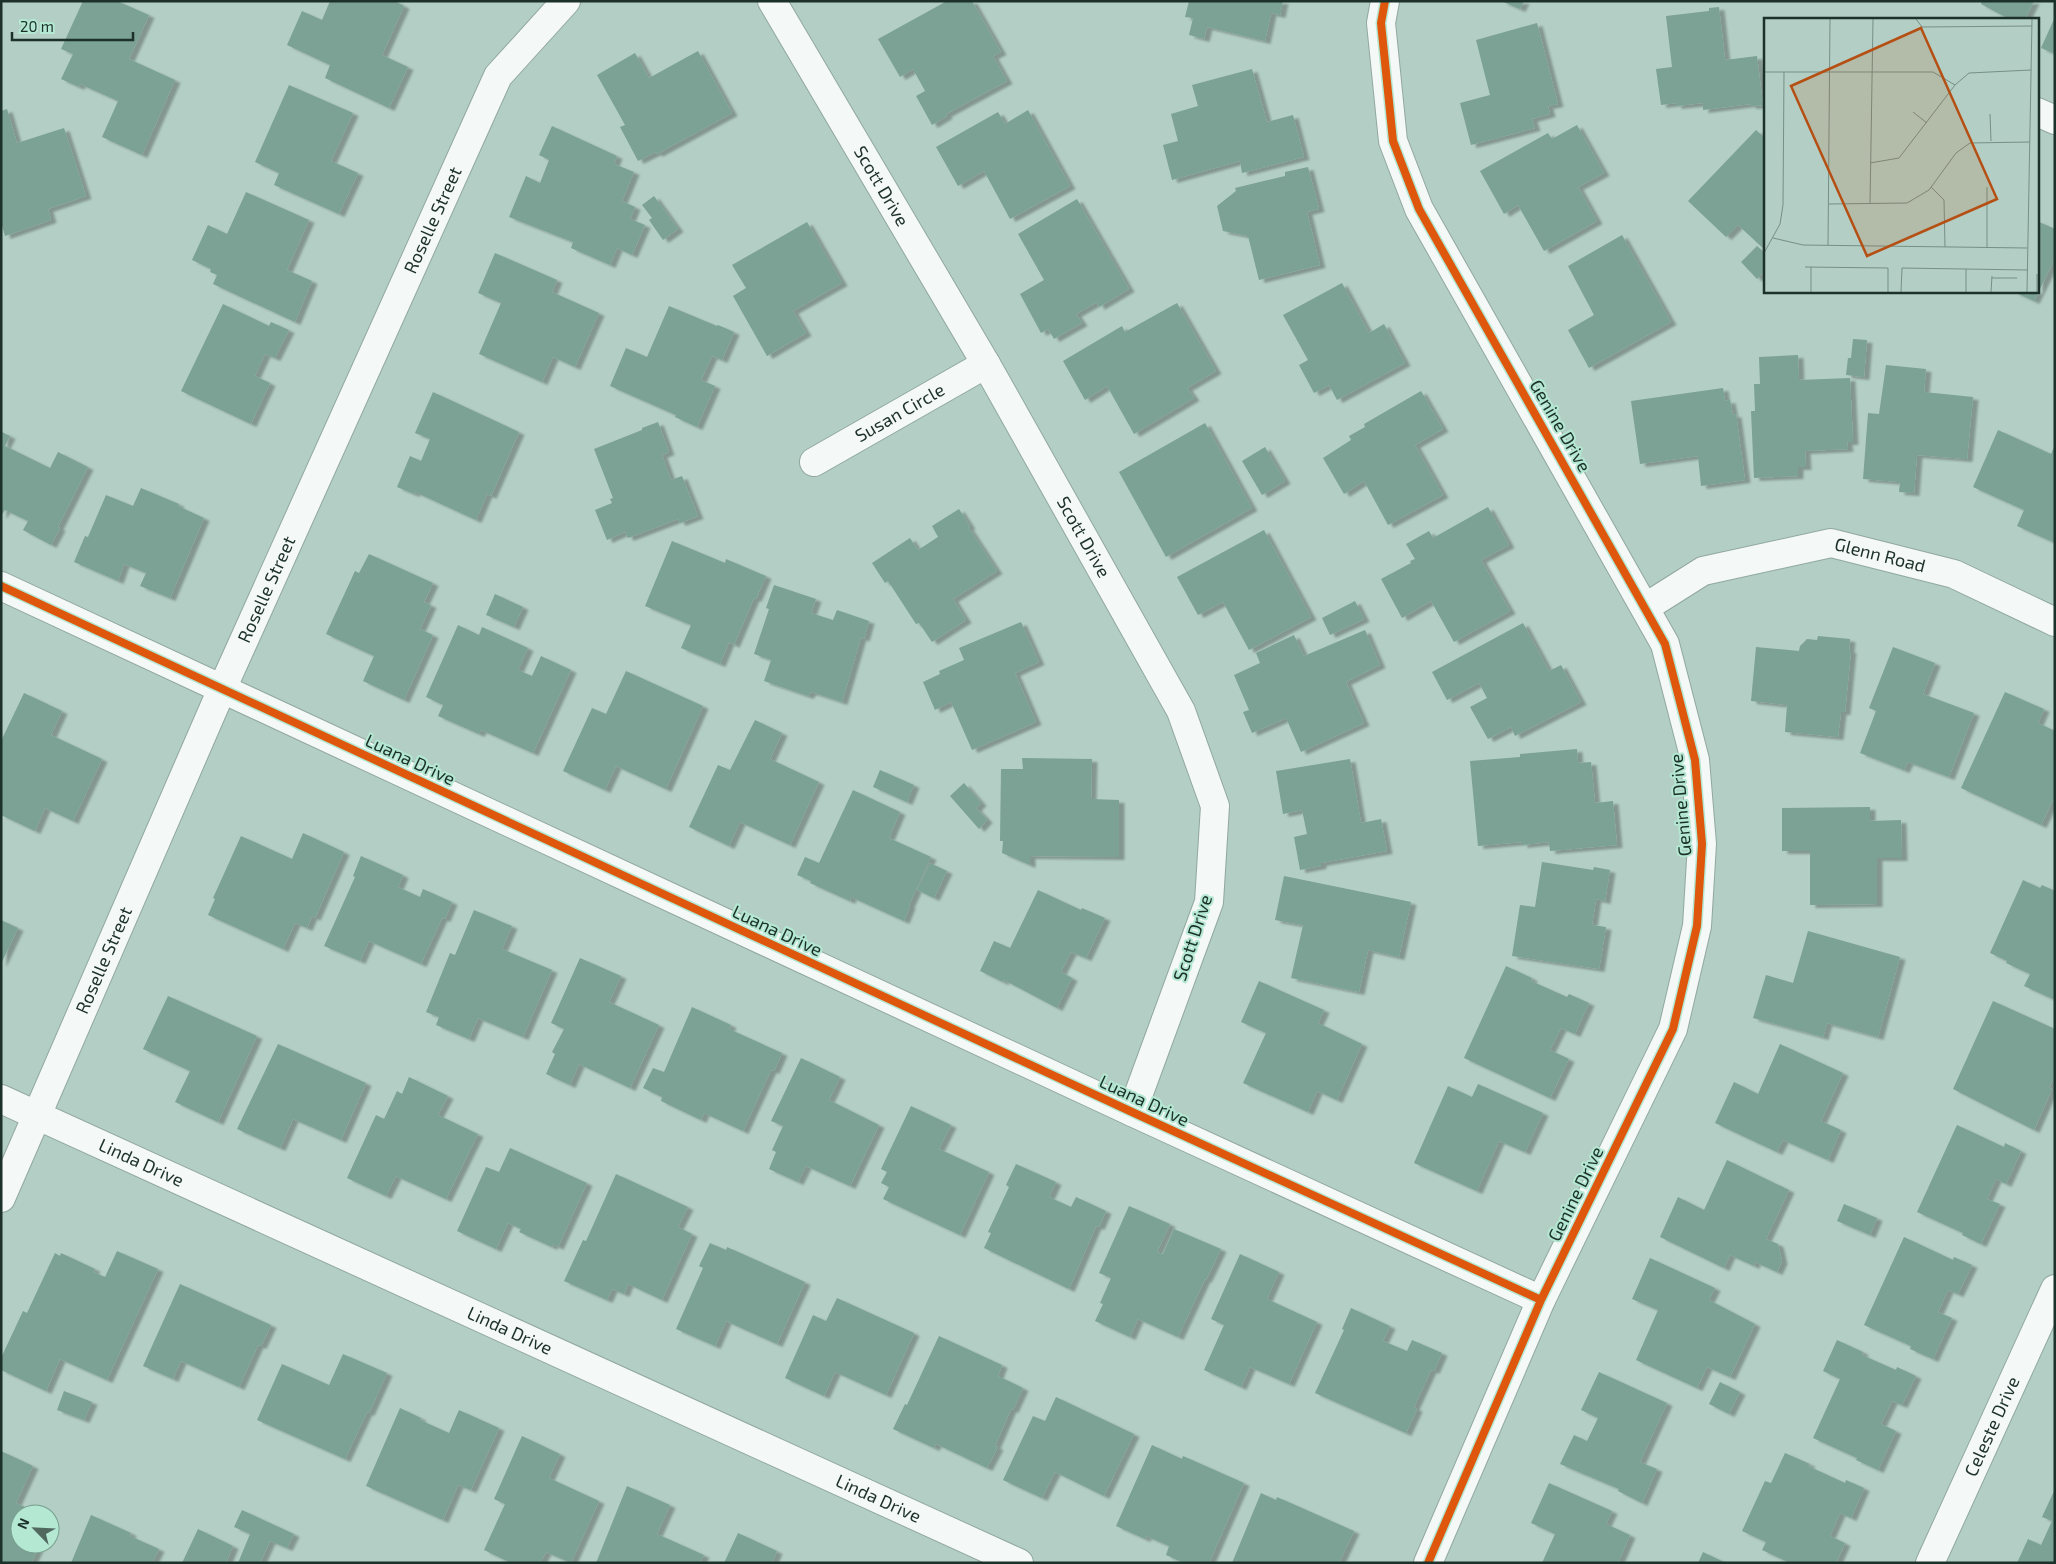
<svg xmlns="http://www.w3.org/2000/svg" width="2056" height="1564" font-family="'Exo 2',sans-serif">
	<style>
		.building { fill: #7ba195; filter: url(#shadow) }
		.lines { fill: none; stroke-linecap: round; stroke-linejoin: round }
		.minor-casing { stroke: #91a89f; stroke-width: 30 }
		.minor { stroke: #f4f8f6; stroke-width: 28 }
		.cycleway-casing { stroke: #b4e8d3; stroke-width: 11 }
		.cycleway { stroke: #de570d; stroke-width: 8 }
		.labels { text-anchor: middle; stroke-width: 4; stroke-linejoin: round; paint-order: stroke }
		.street-label { font-size: 18px; fill: #1c3129; stroke: #b4e8d3 }
		.inset-road { fill: none; stroke: #778f86; stroke-width: 1 }
		.view { fill: #b54f13; fill-opacity: 0.15; stroke: #b54f13; stroke-width: 2.5 }
		.inset-edge { fill: none; stroke: #1c3129; stroke-width: 2.5 }
	</style>
	<defs>
		<filter id="shadow"><feDropShadow dx="5.5" dy="3" stdDeviation="1" flood-color="#0004"/></filter>
	</defs>
	<rect width="100%" height="100%" fill="#b3cec4"/>
	<path class="building" d="M83,1h34l32,14 -20,44 46,21 -33,75 -40,-18 16,-36 -38,-17 -1,3 -18,-8 12,-25 -12,-5z
		M330,1h65l9,5 -22,49 26,12 -19,41 -64,-30 5,-13 -43,-20 15,-34 20,9z
		M947,1h25l29,51 -8,4 14,25 -61,33 1,2 -15,9 -16,-29 9,-5 -12,-22 -13,8 -22,-38z
		M1189,1h94l-3,14 -9,-2 -6,28 -58,-14 -3,12 -15,-4 4,-17 -8,-1z
		M1501,1h23l-4,8z
		M1982,1h52l-9,18h-16l-28,-15z
		M1719,7l6,53 32,-4 6,49 -12,1 -1,-2 -47,6v-7l-27,3v-3l-15,2 -5,-36 16,-2 -6,-51 43,-5v-3z
		M2055,17v37l-14,-6z
		M1537,23l21,81 -10,2 2,8 -18,5 3,9 -64,17 -11,-42 30,-8 -14,-55z
		M698,51l34,62 -75,41 -1,-2 -18,9 -18,-34 5,-2 -28,-50 38,-22 14,25z
		M1252,69l15,53 26,-7 11,42 -62,16 -2,-12 -68,19 -9,-35 15,-4 -7,-27 27,-8 -6,-21z
		M289,85l64,28 -22,48 27,12 -19,41 -65,-29 5,-12 -24,-11z
		M7,109l10,34 47,-15 22,68 -38,13 3,11 -46,16 -4,-14v-111z
		M1028,110l42,76 -60,33 -26,-48 -26,15 -22,-39 62,-35 7,12z
		M1577,125l27,48 -26,14 19,34 -53,30 -26,-46 -14,9 -24,-43 68,-38 4,6z
		M552,126l65,30 -3,8 20,8 -12,29 13,6 -5,12 15,6 -13,30 -15,-7 -7,17 -39,-17 2,-6 -64,-25 17,-41 14,7 9,-23 -10,-5z
		M1756,130l9,8v112l-27,-25 -12,12 -38,-36z
		M1308,167l11,42 -12,3 13,53 -61,15 -11,-44 -25,-5 -6,-25 19,-15 -1,-3 50,-12v-4z
		M246,192l63,28 -22,50 25,11 -17,41 -82,-38 4,-9 -7,-3 1,-3 -19,-9 16,-35 19,9z
		M654,196l24,33 -15,11 -14,-20 3,-2 -10,-13z
		M1077,199l52,90 -30,18 -2,-5 -21,12 6,9 -28,16 -6,-10 -7,4 -21,-39 24,-14 -26,-46z
		M2037,221l18,8v29l-21,43 -22,-10h25z
		M807,222l35,61 -49,28 13,22 -39,23 -34,-60 13,-8 -14,-23z
		M1622,235l49,87 -82,46 -21,-38 26,-15 -26,-49z
		M1757,246l8,7v18l-8,8 -16,-17z
		M495,253l62,27 -5,12 47,21 -24,54 -22,-10 -11,25 -63,-28 22,-51 -23,-10z
		M1342,283l27,50 15,-9 21,39 -68,37 -8,-15 -15,8 -15,-28 9,-5 -25,-45z
		M1177,303l39,68 -29,17 7,10 -60,36 -27,-48 -22,14 -22,-39 59,-35 3,6z
		M223,304l46,22 2,-4 18,8 -14,28 -10,-4 -10,22 15,7 -19,41 -70,-33z
		M669,306l48,20 1,-1 16,7 -12,28 -10,-4 -11,24 14,6 -18,41 -22,-10 1,-2 -66,-29 16,-38 21,9z
		M1853,339l14,1 -3,37 -18,-2 2,-17h3z
		M1798,355l1,25 51,-2 3,64h-6l1,7 -43,2 1,16h-8v9l-44,2 -3,-67h4l-1,-27h6l-1,-27z
		M1886,365l40,4 -2,23 49,5 -6,62 -50,-4 -3,38 -15,-1 1,-10 -37,-3 5,-66 11,1z
		M1723,388l2,13 5,-1 3,15 3,-1 9,66 -44,6 -3,-30 -58,8 -9,-63z
		M1421,391l22,38 -28,16 28,50 -55,30 -24,-44 -20,13 -21,-36 28,-18 -2,-4 16,-9 -1,-3z
		M433,392l86,40 -28,64 -4,-2 -11,26 -61,-28 -1,2 -17,-7 13,-31 11,5 9,-22 -15,-6z
		M658,422l11,30 -7,3 9,25 11,-4 16,40 -18,7 -2,-4 -50,19 -3,-6 -18,8 -12,-30 17,-7 -2,-4 3,-1 -19,-49 48,-19v-2z
		M1205,423l47,85 -86,49 -47,-85z
		M1998,430l53,24 4,-9v98l-38,-17 7,-16 -51,-23z
		M2,432l8,4 -5,10 45,22 8,-16 30,15 -30,60 2,1 -9,17 -28,-15 5,-9 -23,-11 -4,6z
		M1265,447l20,34 -23,14 -20,-34z
		M141,488l38,16 -1,2 26,12 -34,80 -30,-12 6,-13 -22,-9 -6,17 -44,-19 11,-26 3,1 18,-42 27,11z
		M1488,507l21,38 -28,15 29,51 -56,31 -23,-41 -29,17 -21,-39 30,-16 -1,-2 5,-2 -9,-15 23,-13 4,7z
		M959,509l11,17 -2,1 29,44 -44,28 13,21 -34,22 -13,-19 -3,1 -28,-43 -3,2 -13,-20 38,-25 8,12 20,-13 -6,-11z
		M1264,530l47,87 -62,33 -26,-48 -25,13 -21,-38z
		M672,541l53,22 1,-4 40,17 -10,23 -2,-1 -20,47 -5,-3 -9,22 -39,-16 10,-23 -46,-19z
		M369,554l64,29 -9,19 7,3 -11,24 13,6 -29,65 -41,-19 11,-25 -48,-22 29,-63 4,2z
		M774,585l42,14 -5,14 22,7 4,-10 32,11 -5,18 -3,-2 -19,65 -31,-10 -3,4 -44,-15 7,-21 -17,-6 15,-45 -3,-1z
		M495,594l28,13 -9,20 -28,-12z
		M1355,601l9,18 -34,16 -8,-17z
		M1021,622l18,40 -24,11 21,49 -64,28 -21,-48 -16,8 -12,-28 17,-8 -1,-3 25,-11 -5,-12z
		M1523,623l26,48 12,-6 20,37 -66,34 -4,-9 -23,12 -18,-32 17,-9 -8,-15 -32,17 -15,-28z
		M458,625l21,10 3,-8 46,21 -10,22 14,6 9,-20 30,14 -38,83 -52,-23 -2,4 -41,-18 5,-11 -17,-8z
		M1365,630l15,35 -34,17 18,41 -63,29 -15,-34 -34,15 -9,-21 6,-2 -15,-35 26,-12 -4,-10 38,-18 10,21z
		M1818,636l32,3 -1,11h2l-6,62h-4l-3,25 -53,-5 2,-27 -36,-4 5,-54 43,4 1,-5 7,-7 10,1z
		M1893,647l42,16 -12,31 51,19 -25,64 -41,-15 -4,8 -44,-17 16,-42 -7,-3z
		M626,671l77,35 -37,83 -50,-23 -11,24 -42,-19 29,-63 14,6z
		M2005,692l39,17 -6,14 17,8v70l-2,-1 -12,25 -80,-37z
		M24,693l38,18 -11,24 51,24 -29,62 -28,-13 -10,23 -34,-16v-74z
		M755,720l27,13 -12,26 49,23 -29,63 -50,-23 -11,24 -40,-19 29,-62 12,5z
		M1577,749l1,14 13,-1 4,41 18,-2 4,44 -67,6 -1,-9 -27,3v-3l-44,4 -8,-85 50,-4v-3z
		M1022,758l70,1 -1,40 28,1v57l-89,-1v9l-28,-12 1,-12h-3l1,-72h22z
		M1350,759l11,64 20,-4 6,32 -66,12v3l-21,4 -6,-33 13,-3 -5,-24 -19,4 -7,-43z
		M880,770l34,15 -7,17 -34,-15z
		M964,783l17,20 -5,5 11,12 -8,9 -29,-33z
		M853,790l47,22 -11,26 42,19 -22,48 1,1 -6,15 -53,-24 -1,4 -40,-18 1,-2 -14,-6 8,-18 14,6z
		M1870,807v14l31,-1 1,38h-25v46l-67,1v-54h-28v-43z
		M303,833l41,19 -29,66 -3,-2 -5,12 -12,-5 -12,26 -75,-34 7,-16 -2,-1 28,-62 51,23z
		M361,856l42,19 -5,12 22,10 3,-8 29,13 -7,17 -3,-1 -21,46 -52,-23 -9,20 -36,-15 31,-69 -2,-1z
		M1542,862l51,8 1,-3 16,3 -5,31 -9,-2 -4,26 14,2 -7,42 -87,-13 8,-51 15,2z
		M930,863l17,8 -13,27 -17,-8z
		M1284,876l127,26 -12,55 -31,-7 -9,42 -68,-14 12,-53 -28,-5z
		M2023,880l17,8 2,-3 13,6v109l-31,-14 6,-12 -24,-11 1,-2 -17,-8z
		M1038,890l43,20 1,-2 23,10 -19,40 -15,-6 -10,20 11,6 -15,30 -53,-28 -1,2 -23,-11 14,-30 16,7z
		M474,910l38,16 -10,23 50,21 -29,67 -45,-19 -9,21 -33,-14 3,-8 -13,-5 24,-59 5,2z
		M1,920l17,8 -17,36z
		M1808,931l92,26 -22,80 -51,-14 -4,14 -70,-19 13,-43 27,8z
		M580,958l41,18 -12,26 50,23 -29,63 -51,-24 -9,21 -24,-11 9,-20 -3,-2 12,-23 -13,-6z
		M1506,966l26,12 -1,3 36,16 2,-3 20,9 -14,31 -14,-6 -11,22 19,9 -19,39 -86,-40z
		M1259,981l65,29 -6,13 44,21 -25,56 -20,-9 -9,21 -65,-29 23,-50 -25,-11z
		M168,996l89,40 -39,86 -43,-20 15,-31 -47,-22z
		M1993,1001l62,28v46l-6,13 3,1 -18,41 -81,-41z
		M692,1007l39,18 -2,4 53,24 -8,18 -3,-1 -28,61 -39,-18 -3,7 -40,-19 1,-4 -19,-9 10,-20 11,4z
		M278,1044l88,39 -25,57 -48,-21 -13,29 -43,-19z
		M1780,1044l63,29 -22,48 20,9 -13,30 -45,-20 -6,12 -62,-29 19,-41 24,12z
		M801,1058l39,19 -11,23 50,25 -29,61 -44,-20 -8,16 -29,-13 7,-17 -4,-2 11,-24 -12,-5z
		M409,1077l39,19 -10,19 40,19 -32,65 -50,-23 -10,20 -39,-18 29,-63 8,4 13,-28 5,3z
		M1478,1084l65,29 -18,39 -26,-11 -22,50 -63,-28 34,-77 24,11z
		M911,1106l40,19 -12,24 50,23 -29,63 -77,-36 6,-12 -8,-4 6,-11 -6,-3z
		M1957,1125l47,22 1,-4 16,8 -15,33 -10,-5 -9,20 13,5 -19,40 -19,-9 1,-2 -46,-21z
		M510,1148l77,35 -29,64 -5,-3 -1,3 -33,-15 2,-3 -13,-6 -12,26 -39,-18 29,-64 13,5z
		M1727,1160l62,30 -23,49 12,5 4,17 -5,11 -22,-10 -1,4 -24,-11 -6,13 -64,-31 18,-40 26,13z
		M1016,1164l40,18 -7,15 22,10 5,-10 30,14 -7,16 -3,-1 -27,63 -85,-41 7,-15 -3,-1 21,-45 -3,-2z
		M616,1174l72,33 -10,20 14,7 -30,66 -34,-16 -4,10 -12,-5 -5,11 -43,-19 19,-41 3,1z
		M1844,1204l33,14 -7,17 -33,-14z
		M1129,1206l41,18 -13,28 6,2 11,-25 47,20 -15,31 -1,-1 -27,58 -40,-18 -8,18 -35,-16 8,-17 -3,-1 11,-25 -12,-5z
		M1904,1237l49,23 1,-3 18,8 -14,29 -10,-4 -10,22 14,6 -19,41 -23,-10 1,-3 -47,-21z
		M710,1243l16,7 1,-3 78,35 -28,62 -51,-23 -11,25 -39,-17 27,-61 -4,-2z
		M117,1251l41,18 -51,111 -47,-21 -14,32 -45,-21v-12l22,-47 4,2 28,-60 5,3 1,-3 34,16 -2,3 12,5z
		M1240,1254l39,18 -12,27 50,23 -28,62 -39,-17 -9,20 -37,-17 20,-45 -13,-6z
		M1650,1258l65,30 -6,12 46,24 -25,53 -23,-10 -10,21 -61,-28 22,-50 -26,-11z
		M180,1284l91,41 -10,21 -3,-1 -19,42 -58,-26 -8,18 -30,-13z
		M837,1298l77,35 -28,62 -51,-23 -11,24 -39,-18 28,-63 13,6z
		M1351,1308l39,18 -7,15 24,10 5,-11 30,13 -8,18 -3,-1 -17,37 3,2 -11,24 -91,-40 29,-63 -2,-1z
		M939,1336l63,29 -4,11 25,12 -10,22 -2,-1 -16,37 3,1 -11,21 -51,-24 -2,4 -41,-19 12,-25 2,1z
		M1837,1340l26,12 -1,3 34,15 1,-3 19,9 -14,29 -10,-4 -11,23 15,7 -18,39 -22,-10 1,-2 -44,-20 27,-59 -17,-8z
		M343,1354l44,19 -18,40 -2,-1 -22,47 -88,-39 25,-56 47,21z
		M1599,1372l68,31 -27,59 17,7 -15,34 -24,-12 1,-2 -59,-25 14,-29 13,6 11,-23 -17,-8z
		M1720,1382l20,10 -11,22 -20,-10z
		M64,1391l28,11 -8,18 -27,-10z
		M1056,1397l78,37 -30,62 -49,-24 -13,26 -39,-18 30,-64 12,5z
		M400,1408l21,10 -1,2 29,13 10,-23 40,18 -28,62 -13,-5 -15,35 -77,-34z
		M522,1436l38,18 -11,24 50,23 -28,62 -25,-11 -6,11h-29l-27,-13 21,-46 -11,-5z
		M1152,1445l30,14 1,-3 61,27 -35,80h-25l-18,-8 3,-9 -23,-10 -1,3 -29,-13z
		M1,1451l32,15 -17,37 24,11h-20v30h20l-9,19h-30z
		M1785,1453l25,11 -2,2 37,17 1,-3 18,8 -13,30 -11,-5 -10,23 15,7 -9,20h-46l-28,-13 4,-8 -24,-11 23,-50 6,2z
		M1549,1483l63,28 -6,13 24,11 -12,28h-76l13,-29 -24,-11z
		M627,1486l43,19 -13,29 47,21 -4,8h-104z
		M2055,1489v74h-38l11,-24 13,6 11,-24 -10,-4z
		M1261,1493l15,7 1,-3 77,34 -15,32h-107z
		M242,1510l52,24 -7,14 -17,-7 -10,22h-22l12,-29 -16,-7z
		M91,1515l40,18 -1,3 29,13 -7,14h-81z
		M198,1529l35,17 -7,17h-44z
		M738,1533l39,18 -5,12h-48z
		M1703,1552l23,11h-28z"/>
	<g class="lines">
		<g class="minor-casing">
			<g id="minor">
				<path id="s1" d="M772,1l214,363 195,347 34,95 -6,96 -77,210"/>
				<path d="M1385,1l-4,22 12,118 26,68 246,435 30,116 7,84 -5,82 -24,103 -132,271 -113,263"/>
				<path d="M2037,112l18,8"/>
				<path id="s2" d="M814,462l172,-98"/>
				<path d="M1,586l1131,526 409,188"/>
				<path id="s3" d="M1646,607l57,-36 128,-28 123,31 101,48"/>
				<path id="s4" d="M1,1099l1018,464"/>
				<path id="s5" d="M1,1198l221,-509 276,-613 68,-75"/>
				<path id="s6" d="M1930,1563l125,-274"/>
			</g>
		</g>
		<use href="#minor" class="minor"/>
		<g class="cycleway-casing">
			<path id="cycleway" d="M1385,1l-4,22 12,118 26,68 246,435 30,116 7,84 -5,82 -24,103 -132,271 -113,263
				M1,586l1131,526 409,188"/>
		</g>
		<use href="#cycleway" class="cycleway"/>
	</g>
	<g class="labels">
		<g class="street-label">
			<text dy="6" stroke="none"><textPath href="#s1" startOffset="215">Scott Drive</textPath></text>
			<text dy="6" stroke="none"><textPath href="#s5" startOffset="1069">Roselle Street</textPath></text>
			<text dy="6" stroke="none"><textPath href="#s2" startOffset="99">Susan Circle</textPath></text>
			<text transform="translate(1560 426) rotate(60)" y="6">Genine Drive</text>
			<text dy="6" stroke="none"><textPath href="#s1" startOffset="620">Scott Drive</textPath></text>
			<text dy="6" stroke="none"><textPath href="#s3" startOffset="249">Glenn Road</textPath></text>
			<text dy="6" stroke="none"><textPath href="#s5" startOffset="664">Roselle Street</textPath></text>
			<text transform="translate(410 760) rotate(25)" y="6">Luana Drive</text>
			<text transform="translate(1681 805) rotate(-95)" y="6">Genine Drive</text>
			<text transform="translate(777 931) rotate(25)" y="6">Luana Drive</text>
			<text transform="translate(1193 938) rotate(-72)" y="6">Scott Drive</text>
			<text dy="6" stroke="none"><textPath href="#s5" startOffset="259">Roselle Street</textPath></text>
			<text transform="translate(1144 1101) rotate(25)" y="6">Luana Drive</text>
			<text dy="6" stroke="none"><textPath href="#s4" startOffset="154">Linda Drive</textPath></text>
			<text transform="translate(1576 1194) rotate(-64)" y="6">Genine Drive</text>
			<text dy="6" stroke="none"><textPath href="#s4" startOffset="559">Linda Drive</textPath></text>
			<text dy="6" stroke="none"><textPath href="#s6" startOffset="150">Celeste Drive</textPath></text>
			<text dy="6" stroke="none"><textPath href="#s4" startOffset="964">Linda Drive</textPath></text>
		</g>
	</g>
	<g transform="translate(1764 18)">
		<rect width="275" height="275" fill="#b3cec4"/>
		<path class="inset-road" d="M152,1l6,8 110,-1M0,54h169l22,13M149,94l14,11M226,96l1,27M106,145l29,-5 56,-73 14,-12 62,-3M167,169l13,13 1,47M223,169v60M65,186l78,-1 22,-13 27,-37 14,-10 60,-1M106,186l3,-185M9,220l30,7 224,3M64,227l2,-226M0,235l16,-29 3,-19 1,-133M41,249l83,1v24M47,249v25M202,251v23M273,256v18M228,260h25M137,274l1,-24 125,2M227,274l1,-16M263,274l5,-273"/>
		<path class="view" d="M157,10l76,171 -130,57 -76,-170z"/>
		<rect width="275" height="275" class="inset-edge"/>
	</g>
	<rect width="2056" height="1564" fill="none" stroke="#1c3129" stroke-width="5"/>
	<g transform="translate(35 1529) rotate(294)"><circle r="24" fill="#b4e8d3" stroke="#779f8f"/>
	<path d="M0-4L9 19L0 12L-9 19Z" fill="#51685f"/>
	<text y="-8" font-size="14" font-weight="bold" text-anchor="middle" fill="#1c3129">N</text>
	</g>
	<path d="M12 32v8h121v-8" fill="none" stroke="#1c3129" stroke-width="2.5"/>
	<text x="20" y="32" font-size="15" fill="#1c3129" stroke="#b4e8d3" stroke-width="4" paint-order="stroke">20 m</text>
</svg>
